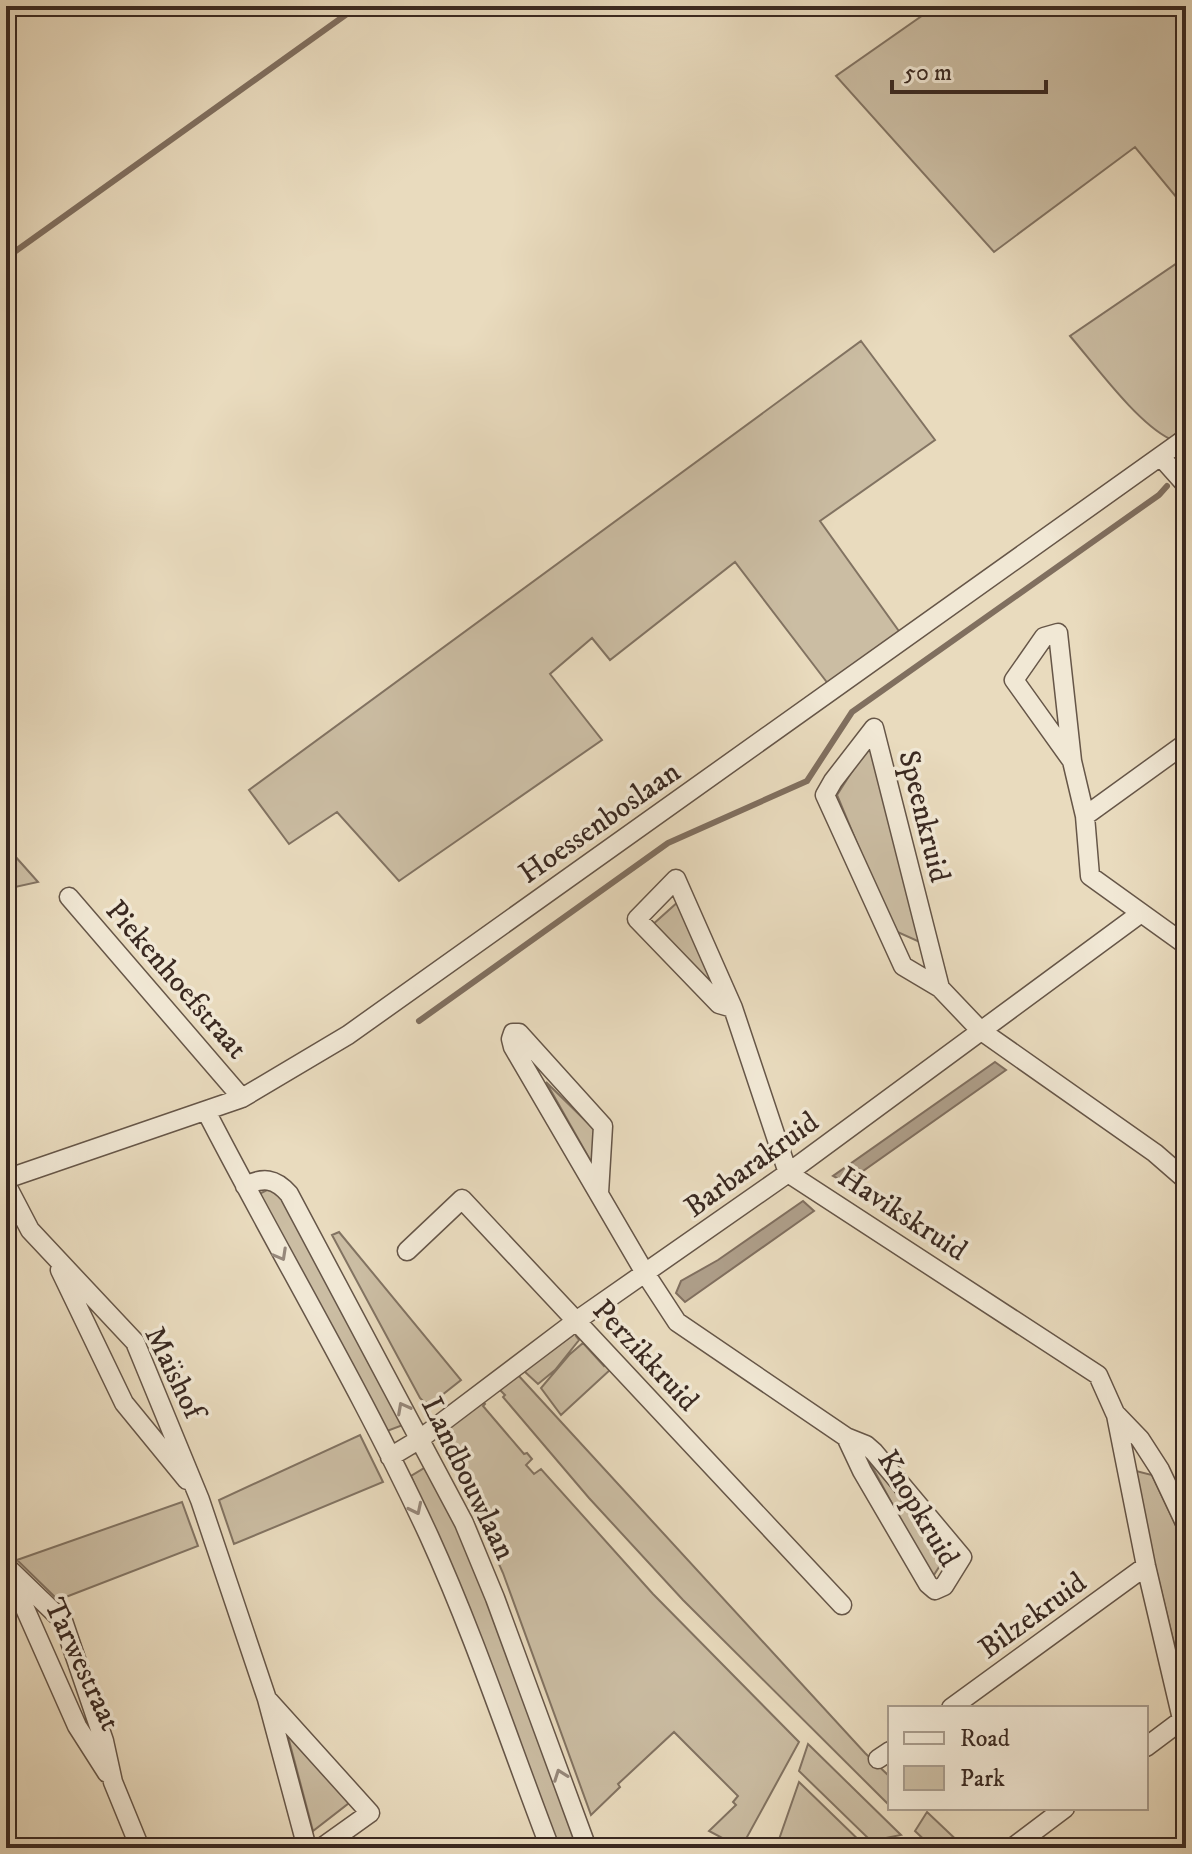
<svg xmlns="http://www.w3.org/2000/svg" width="1192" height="1854" font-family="'IM FELL DW Pica',serif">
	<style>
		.green { fill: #cbbda3; stroke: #827362; stroke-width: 2 }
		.water { fill: #ae9e89; stroke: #806f5f; stroke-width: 2 }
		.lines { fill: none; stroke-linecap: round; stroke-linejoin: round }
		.stream { stroke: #806f5f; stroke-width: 6 }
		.minor-casing { stroke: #665648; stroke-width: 21 }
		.minor { stroke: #f1e8d5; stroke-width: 18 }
		.oneway { stroke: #96887b }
		.labels { text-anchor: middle; stroke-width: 7; stroke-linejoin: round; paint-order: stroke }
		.street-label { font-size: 30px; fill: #3a2921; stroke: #f1e8d5 }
	</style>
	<rect width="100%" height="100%" fill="#e9dbbe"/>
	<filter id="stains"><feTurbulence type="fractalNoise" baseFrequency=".0025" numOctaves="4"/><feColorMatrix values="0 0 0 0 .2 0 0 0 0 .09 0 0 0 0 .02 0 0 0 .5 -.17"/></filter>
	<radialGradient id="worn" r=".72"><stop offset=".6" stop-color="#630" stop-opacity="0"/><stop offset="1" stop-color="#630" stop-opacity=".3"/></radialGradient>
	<path class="green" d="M936,6h250v203l-51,-62 -141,105 -158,-176z
		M1186,257v168l-16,14c-33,-16 -75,-74 -100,-103z
		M861,341l74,99 -115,81 81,113 -72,51 -94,-123 -125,98 -18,-22 -42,36 52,66 -203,141 -62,-69 -48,32 -40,-54z
		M873,750l49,193 -29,-13 -56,-135 28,-44z
		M6,846l32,36 -32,7z
		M679,901l39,89 -67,-64z
		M546,1082l49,48 -2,35z
		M271,1188l14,10 118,227 -16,6 -126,-230v-8z
		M339,1232l122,148 -29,23 -8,-1 -4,-4 -88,-163z
		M577,1332l-1,4 3,4 -24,30 -17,14 -14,-13z
		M583,1343l21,23 2,-2 5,5 -50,46 -20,-27 28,-33z
		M518,1375l347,378 25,24v29l-207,-206 -94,-102 -86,-101 2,-2 -6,-6z
		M482,1400l3,4 -2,2 41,48 3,-1 5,6 -6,6 8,9 7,-5 112,125 146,148 -58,106 -32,-17 27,-26 -3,-3 5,-6 -64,-64 -56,52 2,3 -29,28 -88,-242 -46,-104 7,-4 -5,-11 -6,2 -10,-19 -3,1 -3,-5z
		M360,1435l23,47 -149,62 -15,-44z
		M867,1457l79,99 -14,22z
		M426,1467l33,58 120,323h-23l-51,-140 -94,-232z
		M1132,1470l20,5 34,72v88l-12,9z
		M182,1502l16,44 -140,54 -41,-40z
		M287,1733l62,70 -36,28z
		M808,1744l93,91 -30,6 -72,-70z
		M799,1782l68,66h-91z
		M927,1812l38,36h-32l-18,-17z"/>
	<path class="water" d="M995,1062l11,8 -160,113 -13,-7z
		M803,1201l11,10 -129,91 -9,-9 5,-12 37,-21z"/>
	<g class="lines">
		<path class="stream" d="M6,258l352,-252
			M419,1021l249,-178 139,-62 45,-69 307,-217 8,-9"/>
		<g class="minor-casing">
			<path id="minor" d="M1161,457l25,28
				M1072,761l-58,-81 30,-43 14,-4 14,128 13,55 5,60 96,69
				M1085,816l101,-73
				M69,897l173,201
				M940,988l-66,-260 -41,53 -8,14 78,171 37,22 40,42 175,123 31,27
				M733,1008l-14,-4 -82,-85 39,-40 57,129 55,165 310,202 17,38 25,26 20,31 26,55
				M206,1111c73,142 156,280 223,425 46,101 81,208 121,312
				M6,1179l236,-81 106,-63 838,-597
				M6,1184l24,46 105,112 65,158 67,199 40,149
				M245,1186c18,-9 30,-8 44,8l175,329 31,75 92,250
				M599,1193l4,-67 -84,-93h-6l-2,6 2,8 132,226 32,49 169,115 16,34 66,113 7,6 9,-4 18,-29 -88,-105 -8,-7 -20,-8
				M407,1251l55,-52 380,406
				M60,1270l64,133 63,77
				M1116,1415l30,151 40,170
				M390,1457l30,-18 156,-118 212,-148 353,-260
				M6,1566l57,55 41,120 9,41 27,66
				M11,1577l66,149 30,47
				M269,1701l101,112 -49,35
				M951,1708l195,-142
				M1146,1747l36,-27
				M878,1759l12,-8
				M1012,1848l53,-40"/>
		</g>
		<use href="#minor" class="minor"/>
	</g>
	<defs><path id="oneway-chevron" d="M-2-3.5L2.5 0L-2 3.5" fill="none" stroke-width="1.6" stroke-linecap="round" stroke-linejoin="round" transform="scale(2)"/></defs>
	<g class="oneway">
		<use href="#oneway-chevron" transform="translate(281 1255) rotate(61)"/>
		<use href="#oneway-chevron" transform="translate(403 1408) rotate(-118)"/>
		<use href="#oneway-chevron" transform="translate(416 1509) rotate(64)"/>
		<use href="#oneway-chevron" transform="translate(560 1775) rotate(-110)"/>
	</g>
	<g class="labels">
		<g class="street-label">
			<text transform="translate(925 816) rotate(76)" y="10">Speenkruid</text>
			<text transform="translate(599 822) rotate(-35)" y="10">Hoessenboslaan</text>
			<text transform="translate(177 979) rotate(49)" y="10">Piekenhoefstraat</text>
			<text transform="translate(751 1164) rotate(-36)" y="10">Barbarakruid</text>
			<text transform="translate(903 1213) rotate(33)" y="10">Havikskruid</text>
			<text transform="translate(646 1355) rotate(47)" y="10">Perzikkruid</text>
			<text transform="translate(175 1372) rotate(64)" y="10">Maïshof</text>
			<text transform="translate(469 1478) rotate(64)" y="10">Landbouwlaan</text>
			<text transform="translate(919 1508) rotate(59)" y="10">Knopkruid</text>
			<text transform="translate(1032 1615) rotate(-36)" y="10">Bilzekruid</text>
			<text transform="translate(83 1664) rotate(65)" y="10">Tarwestraat</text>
		</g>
	</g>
	<rect width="1192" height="1854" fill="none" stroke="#e9dbbe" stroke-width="32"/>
	<rect x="8" y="8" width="1176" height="1838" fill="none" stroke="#3a2921" stroke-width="4"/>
	<rect x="16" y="16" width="1160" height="1822" fill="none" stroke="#3a2921" stroke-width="2"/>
	<rect x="888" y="1706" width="260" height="104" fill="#f1e8d5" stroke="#a89c8d" stroke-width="2"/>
	<rect x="904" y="1732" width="40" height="12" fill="#f1e8d5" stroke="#a89c8d" stroke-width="2"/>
	<text x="960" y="1746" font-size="24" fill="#3a2921">Road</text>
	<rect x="904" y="1766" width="40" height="24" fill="#cbbda3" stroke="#a89c8d" stroke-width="2"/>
	<text x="960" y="1786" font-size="24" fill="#3a2921">Park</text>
	<path d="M892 80v12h154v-12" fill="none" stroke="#3a2921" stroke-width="4"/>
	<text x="904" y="80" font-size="24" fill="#3a2921" stroke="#f1e8d5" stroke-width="6" paint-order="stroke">50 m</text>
	<rect width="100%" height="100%" filter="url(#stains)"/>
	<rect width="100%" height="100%" fill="url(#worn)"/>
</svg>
